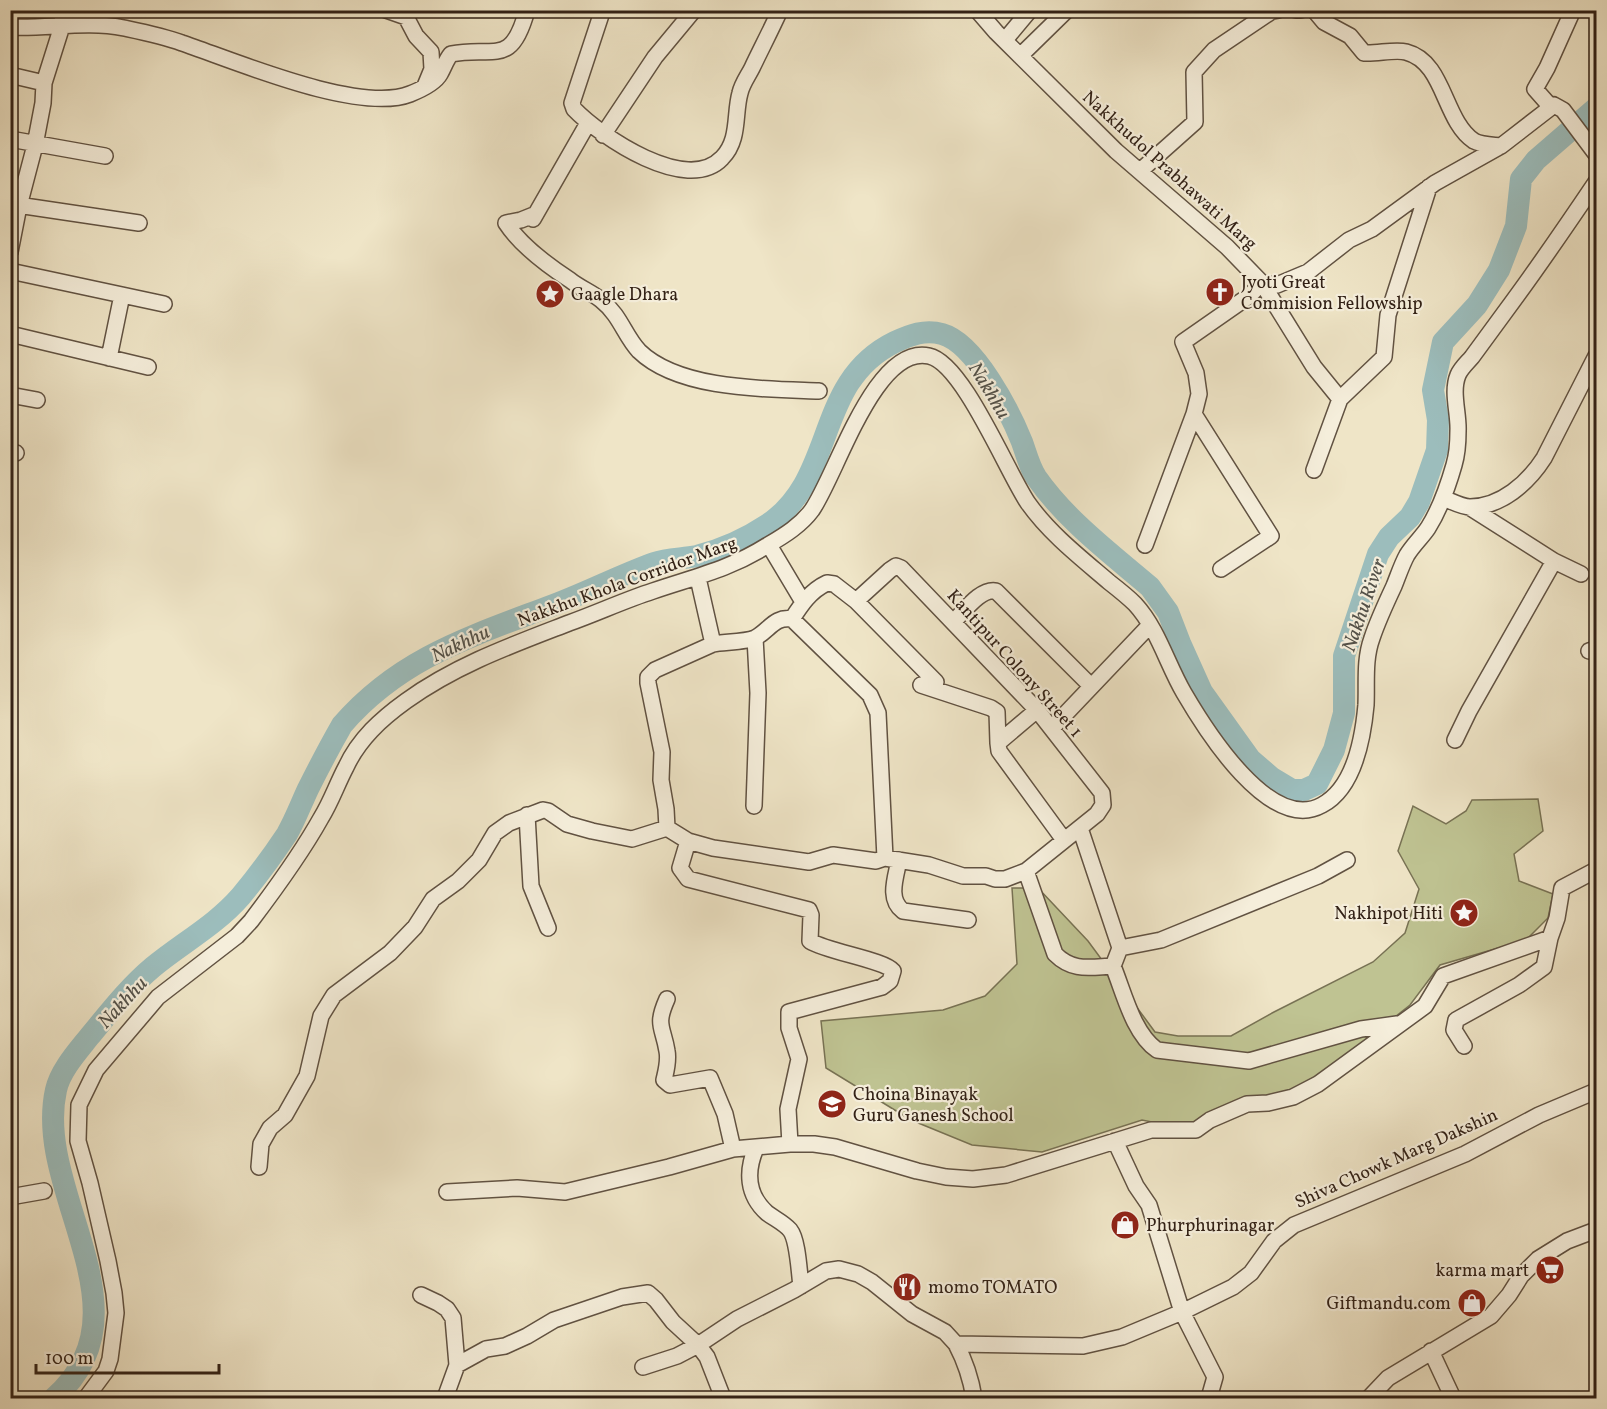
<svg xmlns="http://www.w3.org/2000/svg" width="1607" height="1409" font-family="Vollkorn,serif">
	<style>
		.green { fill: #bfc392; stroke: #787254; stroke-width: 1.5 }
		.lines { fill: none; stroke-linecap: round; stroke-linejoin: round }
		.river { stroke: #9cbdbc; stroke-width: 22 }
		.minor-casing { stroke: #615242; stroke-width: 18 }
		.minor { stroke: #f5eedb; stroke-width: 15 }
		.labels { text-anchor: middle; stroke-width: 4.5; stroke-linejoin: round; paint-order: stroke }
		.street-label { font-size: 18px; fill: #322116; stroke: #f5eedb }
		.poi-label { font-size: 18px; fill: #322116; stroke: #f5eedb; text-anchor: start }
		.water-label { font-size: 20px; font-style: italic; fill: #525048; stroke: #f5eedb }
	</style>
	<rect width="100%" height="100%" fill="#efe5c7"/>
	<filter id="stains"><feTurbulence type="fractalNoise" baseFrequency=".00333" numOctaves="4"/><feColorMatrix values="0 0 0 0 .2 0 0 0 0 .09 0 0 0 0 .02 0 0 0 .5 -.17"/></filter>
	<radialGradient id="worn" r=".72"><stop offset=".6" stop-color="#630" stop-opacity="0"/><stop offset="1" stop-color="#630" stop-opacity=".3"/></radialGradient>
	<path class="green" d="M1538,799l5,32 -29,23 5,27 34,13 -5,24 -22,22 -86,25 -30,40 -107,85 -116,39 -45,-9 -100,32 -70,-7 -61,-25 -85,-52 -5,-47 122,-11 42,-14 32,-32 -5,-76h26l50,53 67,91 23,4h53l43,-24 99,-50 32,-29 14,-44 -21,-38 15,-45 33,18 20,-13 6,-11z"/>
	<g class="lines">
		<path class="river" d="M54,1398c99,-86 -21,-206 2,-308 4,-19 21,-38 33,-53 20,-24 40,-50 64,-70 29,-24 63,-42 88,-71 16,-19 32,-41 46,-62 8,-14 14,-30 21,-45 11,-22 22,-43 34,-64 57,-66 127,-88 206,-118 36,-13 70,-31 106,-44 14,-5 29,-4 43,-7 24,-6 49,-17 70,-31 71,-47 46,-143 128,-183 15,-7 30,-13 47,-8 33,9 68,78 80,108 4,11 7,24 14,35 30,43 74,76 114,110l18,25 12,31 22,49 48,67 22,19 20,12h12l13,-6 17,-34 10,-37v-57l34,-102 11,-17 21,-20 9,-15 18,-52 1,-30 -5,-30 10,-48 34,-37 22,-35 17,-44 5,-47 15,-19 60,-52"/>
		<g class="minor-casing">
			<path id="minor" d="M386,10l20,7 10,19 15,16 1,17 -7,17
				M598,10l3,5 -29,88 2,6c27,28 113,86 148,49 18,-18 12,-44 18,-65 2,-9 8,-17 12,-25 9,-19 19,-38 28,-58
				M977,10l19,22 120,119 111,96 35,36 15,2 31,-13 41,-32 23,-11 63,-46 66,-37 53,-41 9,5 33,44
				M1296,10h5
				M1314,10l10,12 26,14 14,17c13,1 31,-4 42,-1 39,10 37,68 68,89 7,4 19,4 27,5
				M10,27c38,2 77,-7 114,1 19,4 39,8 58,15 53,18 177,71 228,51 10,-4 25,-11 30,-20 4,-7 6,-14 11,-20 43,-9 60,15 76,-44
				M1005,40l25,-30
				M1020,56l47,-46
				M10,75l34,8
				M1550,106l-15,-17 12,-21 26,-58
				M603,135l52,-78 39,-47
				M10,139l95,17
				M1140,171l55,-49 -1,-50 20,-22 58,-39 6,-1
				M11,204l128,19
				M536,214l-15,6 -15,3c15,23 41,42 64,57 10,8 21,12 31,20 20,16 23,35 38,51 40,39 127,38 180,40
				M533,219l55,-96
				M10,252l9,-46 16,-61 8,-42 1,-20 18,-57 1,-16
				M10,271l154,33
				M10,334l138,33
				M109,358l13,-63
				M10,395l27,5
				M10,452l6,1
				M1314,470l26,-71 44,-42 4,-42 41,-128
				M1443,498c8,3 19,9 27,9 31,0 58,-24 74,-49l52,-102
				M1469,507l85,54 27,13
				M769,545l34,57
				M1145,545l49,-131
				M1221,569l50,-33 -77,-122 5,-20 -3,-21 -13,-31 66,-46 13,-13 52,84 26,32
				M698,578l15,66 -58,26 -7,7v6l14,69 -1,28 5,29 1,19 21,13 -8,27 8,11 121,31 2,5 -1,26c18,11 74,19 83,30l-3,10 -8,6 -93,25v16l10,31 -11,50 2,35
				M856,601l80,81
				M953,622c11,-10 27,-34 43,-31l95,95
				M713,644c11,-2 33,-2 42,-6 14,-7 19,-22 37,-19l78,76 8,18 7,145
				M1589,651l7,-2
				M921,685l70,23 6,4 1,31
				M1037,710l-39,33 1,8 65,89
				M1052,728l98,-103
				M1455,740l14,-29 85,-150
				M754,806l4,-113 -3,-55
				M527,815l4,71 17,42
				M1080,828l40,120 -7,18c11,27 20,67 44,84l92,11 112,-32 36,-5
				M688,841l25,7 96,14 24,-7 43,6 9,-3 44,7 34,11h23l9,3h10l21,-8 71,-57 6,-9 -1,-12 -65,-83 -136,-142 -5,-2 -6,4 -34,31 -22,-17 -7,-1c-17,8 -26,22 -35,36
				M899,860c-3,17 -12,39 4,51l65,9
				M1026,871l29,83c18,18 35,13 58,12
				M1120,948l41,-8 157,-64 29,-16
				M667,999c-12,27 -4,27 0,52 2,10 -1,20 -3,29l6,5 40,-7 15,36 8,35
				M1464,1046l-10,-16 2,-10 63,-35 25,-18 6,-29
				M1115,1141l21,45 13,19 33,107 33,65 -6,21
				M756,1148c-10,23 -9,47 11,65 8,6 17,10 23,17 8,10 9,42 11,56
				M259,1167l2,-23 9,-16 15,-13 22,-39 14,-60 13,-21 56,-42 25,-26 18,-28 25,-18 21,-21 16,-27 14,-10 34,-13 5,1 19,13 25,7 40,8 35,-11
				M447,1192l70,-4 48,4 104,-25 64,-18 57,-5h24l21,3 82,24 29,6 27,2 33,-4 145,-45h45l14,-10 37,-16 21,-1 25,-6 25,-13 107,-78 18,-30 107,-38 7,-20 5,-30 34,-18
				M10,1197l34,-6
				M421,1295l17,8 9,6 6,9 4,47 -12,33
				M956,1344c9,17 15,35 18,54
				M1431,1351l22,47
				M457,1365l29,-16 19,-3 22,-10 27,-16 68,-23 26,-4 8,7 17,22 25,23 -21,11 -34,11
				M86,1398l20,-27 4,-12 6,-46 -2,-20 -6,-32 -18,-78 -12,-42 1,-36 17,-35 62,-73 79,-61 14,-15c25,-33 50,-67 70,-103 10,-16 16,-34 25,-51 13,-28 35,-48 60,-66 50,-36 106,-56 163,-78 28,-10 56,-23 84,-32 44,-15 75,-21 115,-46 17,-10 33,-20 44,-35 25,-36 63,-166 117,-154 34,7 78,116 99,147 22,31 53,55 81,79 9,7 18,14 26,22 23,25 32,60 49,89 21,36 86,141 138,112 32,-17 41,-67 44,-100 1,-23 -2,-45 6,-67 6,-18 14,-35 22,-52 4,-10 8,-22 13,-31 6,-10 15,-18 21,-27 12,-19 20,-42 26,-63 3,-10 4,-22 4,-34 1,-17 -7,-39 0,-56 3,-7 9,-12 14,-18 11,-15 22,-30 33,-45 32,-43 62,-87 91,-130
				M723,1398l-16,-41 -9,-12 39,-26 57,-29 32,-19 13,-2 19,5 14,8 40,32 33,18 11,12 127,2 39,-9 60,-25 51,-25 18,-14 23,-32 20,-16 171,-71 74,-39 57,-24
				M1369,1398l19,-20 103,-62 18,-21 12,-19 17,-17 29,-18 29,-11"/>
		</g>
		<use href="#minor" class="minor"/>
	</g>
	<defs>
		<g id="church-disc" transform="scale(1.5)"><circle r="9.5" fill="#8f2418" stroke="#f5eedb"/><path d="M-1.2-6h2.4v3.5h3.3v2.4h-3.3V6h-2.4V-.1h-3.3v-2.4h3.3Z" fill="#fff"/></g>
		<g id="sight-disc" transform="scale(1.5)"><circle r="9.5" fill="#8f2418" stroke="#f5eedb"/><path d="M0-6L1.8-2.2L6-1.7L2.9 1.2L3.7 5.4L0 3.3L-3.7 5.4L-2.9 1.2L-6-1.7L-1.8-2.2Z" fill="#fff"/></g>
		<g id="school-disc" transform="scale(1.5)"><circle r="9.5" fill="#8f2418" stroke="#f5eedb"/><path d="M0-5L7-2L0 1L-7-2ZM-4 1L0 2.5L4 1V4Q0 6-4 4Z" fill="#fff"/></g>
		<g id="shop-disc" transform="scale(1.5)"><circle r="9.5" fill="#8f2418" stroke="#f5eedb"/><path d="M-5-2.5h2.3a2.7 3.5 0 0 1 5.4 0H5L5.5 6h-11ZM-1.5-2.5h3a1.5 2.3 0 0 0-3 0Z" fill="#fff"/></g>
		<g id="supermarket-disc" transform="scale(1.5)"><circle r="9.5" fill="#8f2418" stroke="#f5eedb"/><path d="M-6-5.5h2.5l.6 2H6L4.5 2H-2.5L-4.4-4H-6ZM-1.5 3.2a1.3 1.3 0 1 0 .1 0ZM3 3.2a1.3 1.3 0 1 0 .1 0Z" fill="#fff"/></g>
		<g id="restaurant-disc" transform="scale(1.5)"><circle r="9.5" fill="#8f2418" stroke="#f5eedb"/><path d="M-5-6h1v4h1v-4h1v4h1v-4h1v5L-1.5 .5V6h-2V.5L-5-1ZM5-6V6H3V1.5H1.5Q1.5-4 5-6Z" fill="#fff"/></g>
	</defs>
	<g fill-rule="evenodd">
		<use href="#church-disc" x="1220" y="292"/>
		<use href="#sight-disc" x="550" y="294"/>
		<use href="#sight-disc" x="1464" y="913"/>
		<use href="#school-disc" x="832" y="1104"/>
		<use href="#shop-disc" x="1125" y="1225"/>
		<use href="#supermarket-disc" x="1550" y="1270"/>
		<use href="#restaurant-disc" x="907" y="1287"/>
		<use href="#shop-disc" x="1472" y="1303"/>
	</g>
	<g class="labels">
		<g class="street-label">
			<text transform="translate(1170 170) rotate(42)" y="6">Nakkhudol Prabhawati Marg</text>
			<text transform="translate(627 581) rotate(-20)" y="6">Nakkhu Khola Corridor Marg</text>
			<text transform="translate(1015 663) rotate(48)" y="6">Kantipur Colony Street 1</text>
			<text transform="translate(1396 1158) rotate(-24)" y="6">Shiva Chowk Marg Dakshin</text>
		</g>
		<g class="poi-label">
			<text x="1241" y="288">Jyoti Great<tspan x="1241" dy="21">Commision Fellowship</tspan></text>
			<text x="571" y="300">Gaagle Dhara</text>
			<text x="1443" y="919" text-anchor="end">Nakhipot Hiti</text>
			<text x="853" y="1100">Choina Binayak<tspan x="853" dy="21">Guru Ganesh School</tspan></text>
			<text x="1146" y="1231">Phurphurinagar</text>
			<text x="1529" y="1276" text-anchor="end">karma mart</text>
			<text x="928" y="1293">momo TOMATO</text>
			<text x="1451" y="1309" text-anchor="end">Giftmandu.com</text>
		</g>
		<g class="water-label">
			<text transform="translate(990 390) rotate(59)" y="7">Nakhhu</text>
			<text transform="translate(1363 605) rotate(-71)" y="7">Nakhu River</text>
			<text transform="translate(460 643) rotate(-25)" y="7">Nakhhu</text>
			<text transform="translate(122 1002) rotate(-47)" y="7">Nakhhu</text>
		</g>
	</g>
	<rect width="1607" height="1409" fill="none" stroke="#efe5c7" stroke-width="36"/>
	<rect x="12" y="12" width="1583" height="1385" fill="none" stroke="#322116" stroke-width="3"/>
	<rect x="18" y="18" width="1571" height="1373" fill="none" stroke="#322116" stroke-width="1.5"/>
	<path d="M36 1364v9h183v-9" fill="none" stroke="#322116" stroke-width="3"/>
	<text x="45" y="1364" font-size="18" fill="#322116" stroke="#f5eedb" stroke-width="4.5" paint-order="stroke">100 m</text>
	<rect width="100%" height="100%" filter="url(#stains)"/>
	<rect width="100%" height="100%" fill="url(#worn)"/>
</svg>
